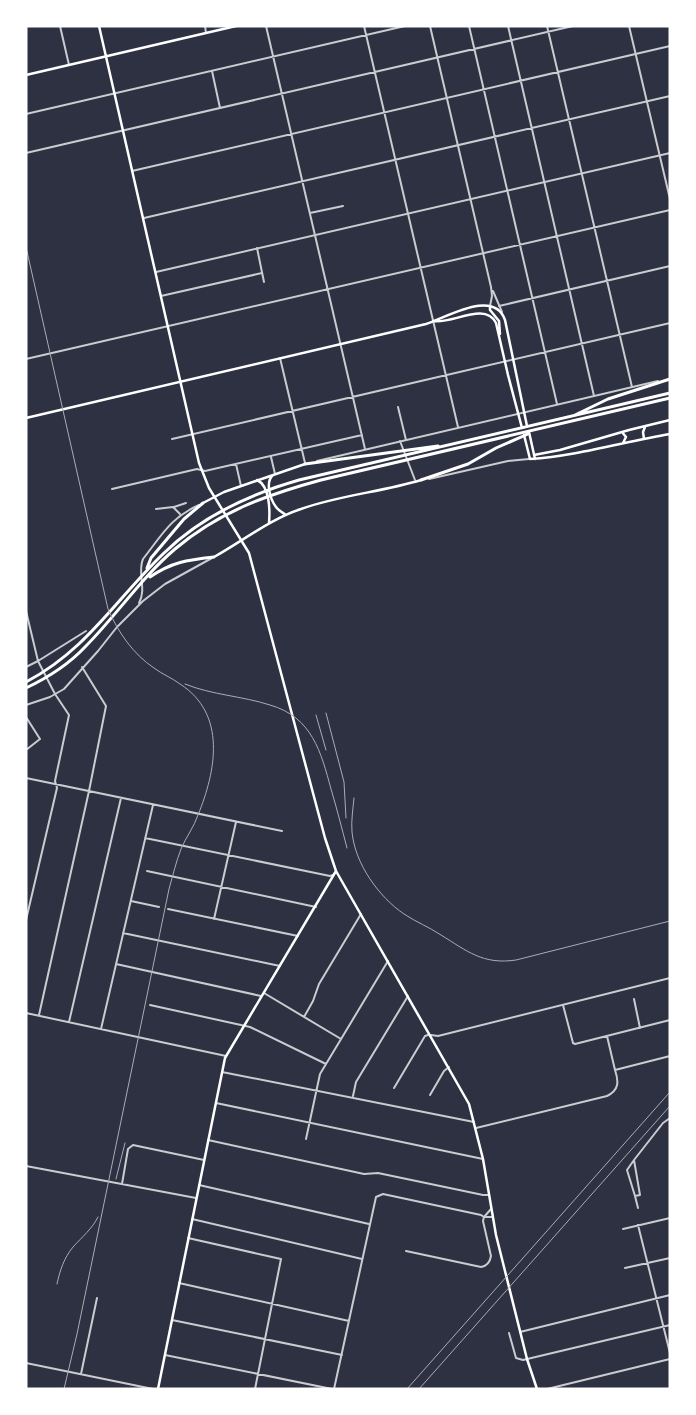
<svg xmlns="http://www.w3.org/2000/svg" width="696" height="1415" font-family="Helvetica,sans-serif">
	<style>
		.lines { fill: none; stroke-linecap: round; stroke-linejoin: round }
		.minor { stroke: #caccd0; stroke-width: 2 }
		.tertiary { stroke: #caccd0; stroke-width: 2 }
		.secondary { stroke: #fff; stroke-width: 2.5 }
		.motorway { stroke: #fff; stroke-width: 3 }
		.rail { stroke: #abadb3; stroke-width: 1 }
	</style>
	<rect width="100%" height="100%" fill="#2d3142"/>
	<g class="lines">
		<path class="minor" d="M60,26l9,39
			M205,26l1,7
			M266,26l99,423
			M364,26l94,401
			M469,26l88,378
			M508,26l86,370
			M547,26l85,361
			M212,71l8,37
			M26,114l379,-88
			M26,153l547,-127
			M132,171l538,-125
			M310,213l33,-7
			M144,218l526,-122
			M257,248l7,34
			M161,296l101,-23
			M499,306l171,-40
			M280,358l25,105
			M26,359l644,-149
			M398,407l8,33
			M172,439l498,-116
			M400,441l15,39
			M271,457l4,17
			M236,464l5,22
			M112,489l85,-20 8,2 157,-36
			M174,507l12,-4
			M156,509l17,-2 7,7
			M26,611l12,50 48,-30
			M26,717l14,22 -14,11
			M26,778l256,53
			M145,838l185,38 3,-1
			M147,871l169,36
			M131,901l28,6
			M168,909l130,27
			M214,919l22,-97
			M26,920l31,-132 -2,-7 14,-66 -14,-21
			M123,933l157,33
			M116,964l145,32
			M264,993l77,46
			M634,999l6,29
			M150,1005l100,22 76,37
			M563,1005l10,38 2,1 95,-24
			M26,1013l200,43
			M39,1015l50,-224 17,-85 -24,-39
			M304,1017l9,-16 6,-17 42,-70
			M69,1022l52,-224
			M101,1029l52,-224
			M607,1036l8,34 55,-14
			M222,1072l252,50
			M394,1088l31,-52 3,-1
			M430,1095l14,-24 5,-4
			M353,1096l3,-14 52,-86
			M216,1103l267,56
			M476,1128l131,-32c12,-6 12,-14 8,-26
			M306,1139l14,-65 68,-113
			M208,1140l156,34 14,-1 105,22h6
			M634,1160l-7,10 8,26 5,-1 -6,-35 29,-37 7,-5
			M26,1166l170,32
			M122,1184l6,-35 5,-4 71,15
			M199,1185l170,39
			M635,1196l3,12
			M192,1219l170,40
			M638,1225l32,128
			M623,1229l47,-11
			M188,1238l93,21 -26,130
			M406,1251l75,16c6,-1 9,-5 10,-11l-8,-35 1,-4 7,-8
			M625,1268l45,-10
			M179,1283l170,38
			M172,1320l170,35
			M520,1332l150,-37
			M509,1333l7,25 7,2 147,-35
			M165,1355l167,34
			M26,1363l127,26
			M81,1374l16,-76
			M334,1389l42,-192 7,-3 98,21 3,2h9
			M547,1389l123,-30"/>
		<path class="tertiary" d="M430,26l61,261 1,9 -2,10
			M629,26l41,173
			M156,272l514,-119
			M493,291l9,21
			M317,461l341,-80
			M429,479l79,-18 21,-2
			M139,603c8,-14 -2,-30 4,-44 19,-24 27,-41 56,-54
			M26,667l12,-6 17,33
			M26,705l24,-8 14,-8 34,-38 19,-24 26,-26 22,-17 47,-26
			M431,1035l7,1 232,-58"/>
		<path class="secondary" d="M99,26l100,437 10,25 40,65 76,285 11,33 133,233 14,55 13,76 31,124 10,30
			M26,75l210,-49
			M490,306v4l9,11 1,13
			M433,321c18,4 52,-20 63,2l12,52 14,53
			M26,418l400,-94c20,-6 68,-36 79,-4l22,106
			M529,432l6,27
			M622,432l4,5 -3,6
			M524,435l6,24c47,-3 93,-17 140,-25
			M644,439l-1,-7 2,-5
			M534,455l26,-5 69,-20 41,-10
			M273,475c-8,7 -3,24 3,32 2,3 7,6 10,8
			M257,480c13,6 13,31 12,43
			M203,503l21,-11 81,-28
			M214,557c29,-16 56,-38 87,-48 39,-14 81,-17 120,-29
			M158,1389l67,-331 111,-187"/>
		<path class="motorway" d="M575,415l33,-16 62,-20
			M305,464l133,-18
			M421,480l47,-16 28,-16 32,-14
			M147,568l4,-10 33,-39 19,-16
			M150,577c22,-15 37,-17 64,-20
			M26,682c61,-32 90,-83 138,-129 37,-36 86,-59 135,-73l371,-87
			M26,688c21,-10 43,-24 59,-41 31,-31 56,-69 90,-98 44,-37 91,-54 146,-69l349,-82"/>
		<path class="rail" d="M26,247l82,362c10,23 25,45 46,59 8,6 18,10 26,16 47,30 36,87 18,131 -4,12 -12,22 -17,34 -5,13 -8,26 -12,40l-92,445 -13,55
			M185,684c27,11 57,12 85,21 42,12 51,47 61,84 6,20 11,40 16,59
			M326,713l18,69 2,36
			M316,715l10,35
			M354,798c-1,11 -3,23 -2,34 3,32 27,65 52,82 12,8 25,13 37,21 26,16 42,30 75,25l154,-39
			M116,1179l9,-36
			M57,1284c3,-14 7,-26 16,-37 9,-10 19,-18 25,-30
			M407,1389l263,-297
			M419,1389l251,-283"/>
	</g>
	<rect width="696" height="1415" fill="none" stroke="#ffffff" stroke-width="55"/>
</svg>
